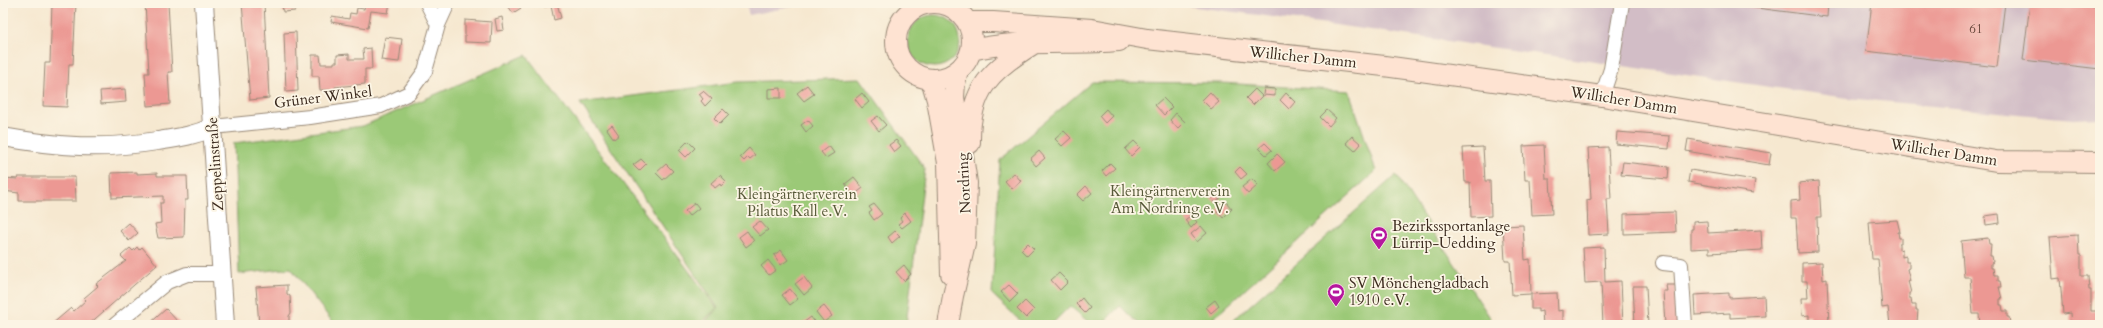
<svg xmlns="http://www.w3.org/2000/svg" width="2103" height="328" font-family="Cardo,serif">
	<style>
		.industrial { fill: #d2bdc6 }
		.green { fill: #9bc977; stroke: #6b7a4a }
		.building { fill: #ec9893 }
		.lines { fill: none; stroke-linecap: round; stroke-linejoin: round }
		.minor-casing { stroke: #988977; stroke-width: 16 }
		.tertiary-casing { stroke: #988977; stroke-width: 20 }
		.secondary-casing { stroke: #988977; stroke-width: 22 }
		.minor { stroke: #fff; stroke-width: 14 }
		.tertiary { stroke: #fff; stroke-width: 18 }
		.secondary { stroke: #fee3d2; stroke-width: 20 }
		.labels { text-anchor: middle; stroke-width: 3.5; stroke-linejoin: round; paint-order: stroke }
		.number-label { font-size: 13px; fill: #67463b }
		.street-label { font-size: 15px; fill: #3b2a1e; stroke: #fcf5e5 }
		.park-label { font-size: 15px; fill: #585a39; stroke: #fcf5e5 }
		.poi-label { font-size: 15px; fill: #3b2a1e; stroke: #fcf5e5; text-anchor: start }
	</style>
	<rect width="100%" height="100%" fill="#fcf5e5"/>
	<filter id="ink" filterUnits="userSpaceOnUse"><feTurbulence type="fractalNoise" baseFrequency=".025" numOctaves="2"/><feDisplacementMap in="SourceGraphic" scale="8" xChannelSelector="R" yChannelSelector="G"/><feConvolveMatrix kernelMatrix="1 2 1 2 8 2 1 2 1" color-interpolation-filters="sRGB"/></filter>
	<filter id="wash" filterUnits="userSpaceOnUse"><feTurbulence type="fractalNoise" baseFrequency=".012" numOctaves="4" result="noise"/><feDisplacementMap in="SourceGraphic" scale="16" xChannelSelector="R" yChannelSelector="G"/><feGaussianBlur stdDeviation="0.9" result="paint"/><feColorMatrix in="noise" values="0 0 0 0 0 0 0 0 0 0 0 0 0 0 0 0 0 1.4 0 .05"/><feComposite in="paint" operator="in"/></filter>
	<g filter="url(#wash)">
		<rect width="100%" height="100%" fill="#f6e8d0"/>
		<path class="industrial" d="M746,3h65l-62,12z
			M1165,3h935v115l-27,1 -225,-21 -513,-73z"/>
		<path class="green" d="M908 41a26 26 0 1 1 52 0a26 26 0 1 1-52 0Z
			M526,55l191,253 -18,17h-364l-44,-57 -52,6 -5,-131 129,-17z
			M860,78l65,91 -19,156h-204l16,-17 -138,-205 158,-21z
			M1092,82l130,1 127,8 27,80 -170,154h-66l-20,-19 -19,19h-9l-22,-19 -19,19h-26l-33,-31 8,-134z
			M1396,175l99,150h-267z"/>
		<g id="blocks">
			<path class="building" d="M52,3h24l-3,61h-4l-2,43 -24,-1 2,-43h5z
				M145,3h23l4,69h-4l2,32 -23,2 -2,-33h4z
				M242,3h22l5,95 -19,2z
				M282,3h13v8l-12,1z
				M365,3h25l-2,10 -17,-2 -3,17 -37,-6 1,-6 17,3 1,-6 6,1 1,-6 7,1z
				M506,3h17v1l-5,1 3,3 -8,5z
				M543,3h14l4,15 -7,2 -3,-14 -7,1z
				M1734,3h94l-1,14 -94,-12z
				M1872,3h133l-8,64 -131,-16z
				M2030,3h35l35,4v62l-77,-9z
				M502,17l2,13 -7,1 -2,-12z
				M465,20l27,2 -1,21 -26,-1z
				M296,32l2,59 -12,1 -2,-59z
				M385,37l17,2 -3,23 -18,-2z
				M371,48l1,21h-7v15l-30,3v3h-15l-1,-14h-7v-21h8l1,9h13v-2h3v-7l12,-1v5h15l-1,-10z
				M807,85l7,9 -10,7 -7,-8z
				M781,88v10h-13v-9z
				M1264,88l11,1v7l-12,-1z
				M125,89l1,13 -25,2 -1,-13z
				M1255,89l7,7 -9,9 -7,-7z
				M703,91l9,8 -7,7 -4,-5 2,-2 -4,-5z
				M1210,92l9,10 -8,7 -9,-9z
				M862,93l7,9 -7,6 -7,-9z
				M1286,93l9,9 -6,7 -9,-9z
				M1163,98l9,9 -8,8 -9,-10z
				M723,109l6,6 -9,9 -6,-6z
				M1106,109l6,7 -7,7 -6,-7z
				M1327,110l9,8 -7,8 -9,-9z
				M1176,113l9,9 -7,7 -8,-9z
				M878,116l8,9 -7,6 -8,-10z
				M808,120l5,6 -7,6 -5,-7z
				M612,125l7,10 -5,4 -7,-10z
				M1064,131l7,7 -9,8 -7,-7z
				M1617,132l53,4 -1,13 -53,-5z
				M1352,136l9,8 -6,7 -9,-8z
				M1688,139l83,14 -2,12 -83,-14z
				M896,140l5,6 -7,6 -5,-7z
				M688,141l7,7 -9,9 -7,-7z
				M1134,141l6,6 -9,9 -6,-7z
				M1265,143l7,7 -6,5 -7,-7z
				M1544,145l2,34h4l2,35 -20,1 -2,-35h-5l-2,-34z
				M829,146l5,7 -8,5 -5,-6z
				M1483,147l2,34h5l1,35 -20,1 -1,-35h-5l-2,-34z
				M1608,147l3,52h-4l2,35 -21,1 -1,-35 4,-1 -3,-51z
				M749,148l6,7 -5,4 -2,-2 -4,4 -4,-4z
				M1039,151l6,7 -9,8 -6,-7z
				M1277,154l8,8 -10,9 -7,-8z
				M641,159l5,5 -7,7 -6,-6z
				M1623,162l46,5 -1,12 -47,-4z
				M1110,163l5,5 -9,8 -4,-5z
				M666,164l7,7 -10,9 -7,-7z
				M1240,167l7,7 -6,5 -6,-7z
				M1690,170l65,10 -2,13 -65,-11z
				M137,172v2l20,-1v3h30l1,24h-3l-1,37 -26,1 -3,-14 6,-1 -1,-20h3v-7l-51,2 -1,-25z
				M1014,173l7,8 -9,8 -7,-8z
				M720,175l6,6 -5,5 -1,-2 -5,4 -4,-5z
				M18,177h57l1,24h-57v-8l-16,-2v-13l15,1z
				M854,177l9,11 -10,8 -8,-12z
				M1252,179l6,6 -10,9 -6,-7z
				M1819,181l2,36h-4l1,35 -20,1 -2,-35h-5v-17l9,-1 -1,-17z
				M1086,186l6,7 -9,8 -6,-6z
				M1215,191l6,6 -5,6 -7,-7z
				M1226,202l6,7 -9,9 -6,-7z
				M695,203l4,5 -10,8 -4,-5z
				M874,204l8,10 -8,6 -5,-7 3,-2 -3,-4z
				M1675,212l1,20 -52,2v-20z
				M905,213l6,8 -9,7 -4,-4 4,-3 -2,-3z
				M1999,214l1,9 -14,2 -1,-9z
				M1191,215l6,7 -6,6 -6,-8z
				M1897,220l3,12h-2l1,6h2v6h-2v6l3,-1v8l4,-1v6h3v6l-2,1 3,12h-2l3,12h-2v5h2l1,7h4v5h2l-1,12h3v3h-30l-2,-18 -6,1 -4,-49h-6l-3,-37z
				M760,221l8,9 -8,6 -8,-9z
				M1707,221l1,12 53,-3 1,20 -53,3v-5l-18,1v-20h2v-7z
				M129,223l9,10 -9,8 -9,-10z
				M1523,225l2,35 5,-1 1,35 -19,1 -2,-34h-5l-2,-35z
				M1201,226l6,7 -10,9 -6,-8z
				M747,231l7,10 -8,6 -7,-10z
				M895,231l5,5 -8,7 -4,-6z
				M2078,235l1,20h2v21h7l1,14h2v21h7l1,14h-28l-1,-12 -7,1 -3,-36 -7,1 -3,-42z
				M1988,238l1,6h2l-1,12h2l1,6 -2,1v5h2l1,7h4v6h2l1,6h-2l3,12h-2v6h2l1,6h4v6h2l1,6 -2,2h-28l-1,-11h-6l-3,-37h-6l-3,-36z
				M1028,243l6,6 -7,7 -6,-6z
				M137,247l2,3 3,-3 15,18 -69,60h-37l20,-17 3,3 12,-11 -2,-2 14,-12 -2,-2 30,-23 -5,-5 9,-8 3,3z
				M1604,247l1,35 16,-1 2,44h-20l-2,-43 -16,1 -2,-35z
				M781,250l7,10 -7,5 -7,-10z
				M768,260l8,10 -7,5 -8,-9z
				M1822,262l1,18 4,-1 2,46h-20v-10l-7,1 -1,-18h7l-1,-17h-5v-18z
				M904,265l7,9 -7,7 -8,-9z
				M1059,273l9,9 -8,8 -9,-10z
				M804,277l8,11 -8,7 -9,-11z
				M287,285v9l3,2 1,17 -2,3v9h-30l-3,-38z
				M1009,285l9,9 -8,8 -9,-10z
				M1666,285h10l2,40h-13l-2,-34h4z
				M1633,286h13l2,39h-13z
				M790,289l8,10 -8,6 -8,-10z
				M1557,293l1,18 5,-1v15h-20l-1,-14 -4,1v-3h-7v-15z
				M1729,293v5l35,-2 1,20 -35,2v-5l-35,2 -1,-20z
				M1082,298l8,10 -5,5 -9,-9z
				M1215,300l4,6 -8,7 -5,-6z
				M1025,301l9,9 -8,8 -9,-9z
				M824,306l8,10 -8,6 -8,-10z
				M166,309l15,16h-33z
				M811,317l6,8h-13l-1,-2z"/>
		</g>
	</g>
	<g filter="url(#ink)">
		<use href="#blocks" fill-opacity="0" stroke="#988977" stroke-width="1"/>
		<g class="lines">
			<g class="minor-casing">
				<path id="minor" d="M427,3l11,22
					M1602,96l9,-27 11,-66
					M213,127l97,-10 71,-11 28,-13 16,-22 13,-46 10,-22
					M1663,263l18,2 4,60
					M115,325l52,-43 20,-8h34"/>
			</g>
			<g class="tertiary-casing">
				<path id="tertiary" d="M204,3l21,322
					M3,137c55,10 99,13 154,4 20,-3 37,-5 56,-14"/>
			</g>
			<g class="secondary-casing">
				<path id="secondary" d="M896 41a38 38 0 1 1 76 0a38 38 0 1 1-76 0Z
					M967,22h26l99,7 55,10 237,27 218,30 394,65 104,1
					M971,50c49,-11 99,-5 148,-9
					M931,79l6,21 11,63 3,111
					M970,143c-1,-54 22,-74 65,-100
					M948,325l5,-29 12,-52 2,-61 -13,-86 1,-14 3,-12"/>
			</g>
			<use href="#minor" class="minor"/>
			<use href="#tertiary" class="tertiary"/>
			<use href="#secondary" class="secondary"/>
		</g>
	</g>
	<defs>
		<g id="stadium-pin" transform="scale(0.9)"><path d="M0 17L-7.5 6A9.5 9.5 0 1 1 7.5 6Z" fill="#b5179e" stroke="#fcf5e5"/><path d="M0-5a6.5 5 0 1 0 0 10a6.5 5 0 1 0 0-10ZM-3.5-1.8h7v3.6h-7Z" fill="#fff"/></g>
	</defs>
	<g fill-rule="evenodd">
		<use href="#stadium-pin" x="1379" y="235"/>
		<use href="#stadium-pin" x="1336" y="292"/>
	</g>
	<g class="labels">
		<g class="number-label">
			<text x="1976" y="33">61</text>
		</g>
		<g class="street-label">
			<text transform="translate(1303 57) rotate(6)" y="5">Willicher Damm</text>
			<text transform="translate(323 97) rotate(-7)" y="5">Grüner Winkel</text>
			<text transform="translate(1624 100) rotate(9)" y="5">Willicher Damm</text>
			<text transform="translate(1944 152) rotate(9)" y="5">Willicher Damm</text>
			<text transform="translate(215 164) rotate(-94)" y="5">Zeppelinstraße</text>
			<text transform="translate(964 183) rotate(-93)" y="5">Nordring</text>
		</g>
		<g class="park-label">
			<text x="1170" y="196">Kleingärtnerverein<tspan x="1170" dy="17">Am Nordring e.V.</tspan></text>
			<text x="797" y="199">Kleingärtnerverein<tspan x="797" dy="17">Pilatus Kall e.V.</tspan></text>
		</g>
		<g class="poi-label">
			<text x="1392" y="231">Bezirkssportanlage<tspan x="1392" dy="17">Lürrip-Uedding</tspan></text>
			<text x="1349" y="288">SV Mönchengladbach<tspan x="1349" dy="17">1910 e.V.</tspan></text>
		</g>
	</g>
	<rect width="2103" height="328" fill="none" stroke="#fcf5e5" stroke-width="16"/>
</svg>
